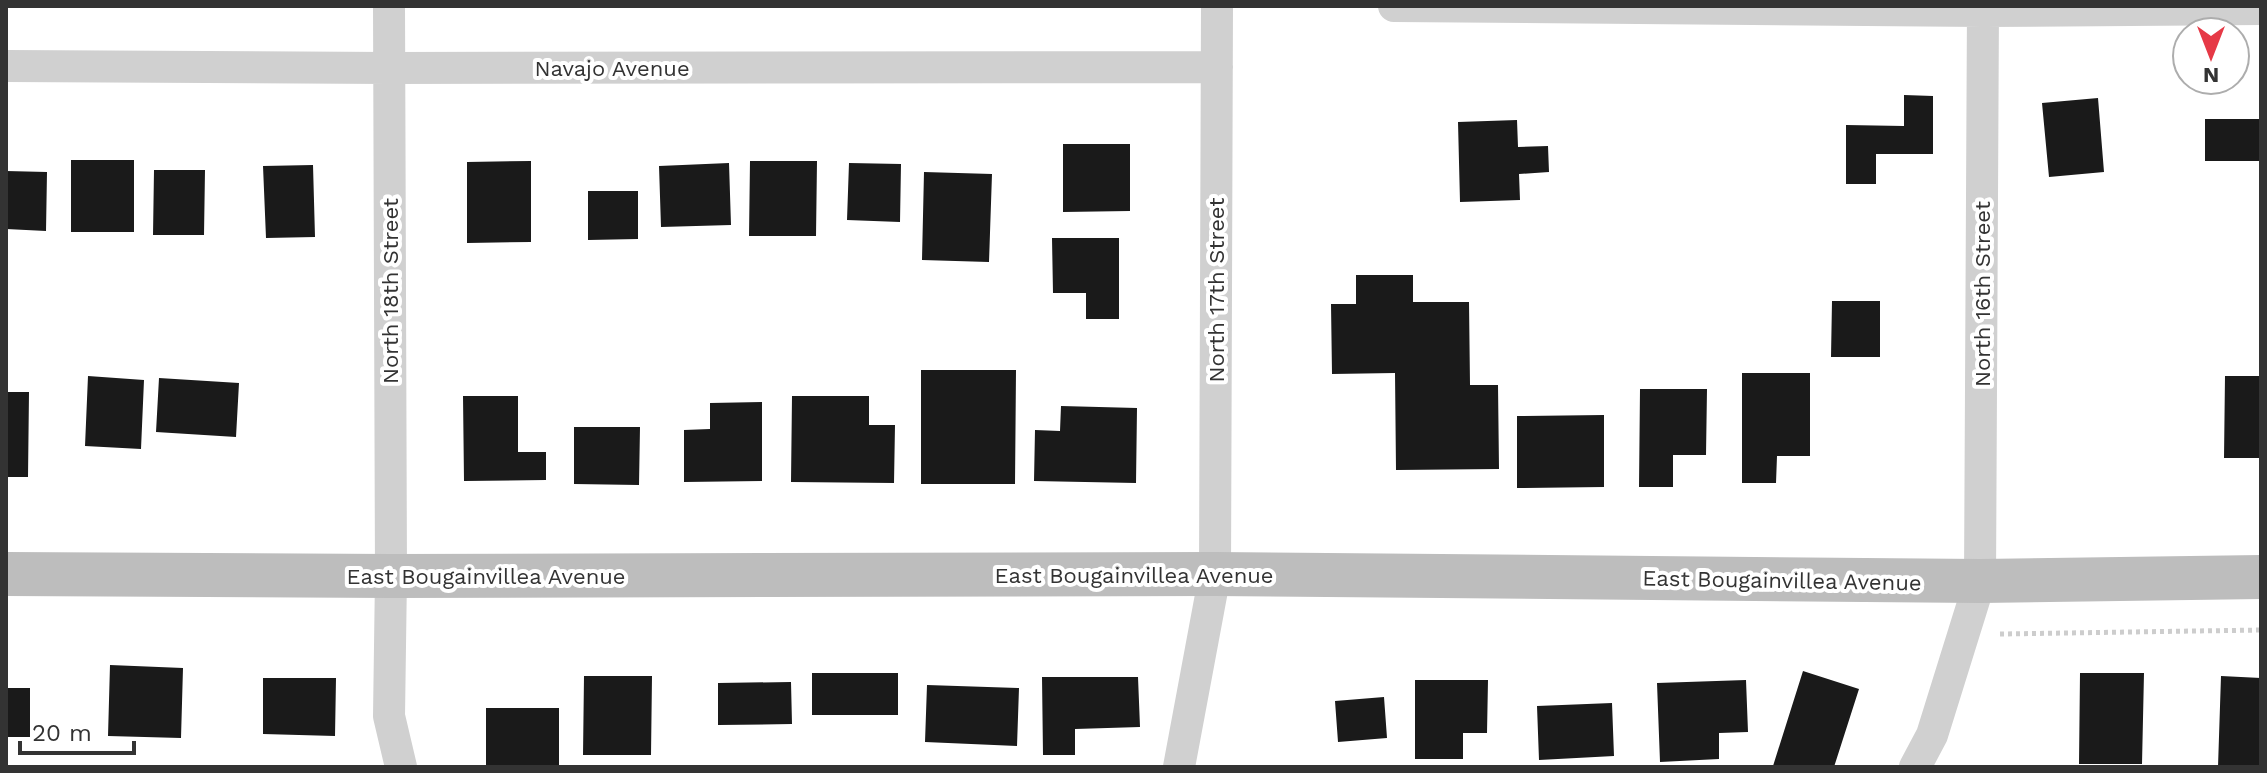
<svg xmlns="http://www.w3.org/2000/svg" width="2267" height="773" font-family="'Work Sans',sans-serif">
	<style>
		.building { fill: #1a1a1a }
		.lines { fill: none; stroke-linecap: round; stroke-linejoin: round }
		.path { stroke: #cdcdcd; stroke-width: 5; stroke-dasharray: 4 4; stroke-linecap: butt }
		.street { stroke: #d0d0d0; stroke-width: 32 }
		.secondary { stroke: #bdbdbd; stroke-width: 44 }
		.labels { text-anchor: middle; stroke-width: 8; stroke-linejoin: round; paint-order: stroke }
		.street-label { font-size: 22px; fill: #333; stroke: #fff }
	</style>
	<rect width="100%" height="100%" fill="#fff"/>
	<path class="building" d="M1904,95l29,1v58h-57v30h-30v-59l58,1z
		M2098,98l6,74 -55,5 -7,-74z
		M2205,119h56v42h-56z
		M1517,120l1,27 30,-1 1,26 -30,2 1,26 -60,2 -2,-80z
		M1063,144h67v67l-67,1z
		M71,160h63v72h-63z
		M531,161v81l-64,1v-81z
		M750,161h67l-1,75h-67z
		M729,163l2,62 -70,2 -2,-61z
		M849,163l52,1 -1,58 -53,-2z
		M313,165l2,72 -49,1 -3,-72z
		M154,170h51l-1,65h-51z
		M6,171l41,1 -1,59 -40,-2z
		M924,172l68,2 -3,88 -67,-2z
		M588,191h50v48l-50,1z
		M1052,238h67v81h-33v-26h-33z
		M1356,275h57v27h56l1,83h28l1,84 -103,1 -1,-97 -63,1 -1,-70h25z
		M1832,301h48v56h-49z
		M921,370h95l-1,114h-94z
		M1742,373h68v83h-33l-1,27h-34z
		M88,376l56,4 -3,69 -56,-3z
		M2225,376h36v82h-37z
		M159,378l80,5 -3,54 -80,-5z
		M1640,389h67l-1,66h-33v32h-34z
		M6,392h23l-1,85h-22z
		M463,396h55v56h28v28l-82,1z
		M792,396h77v29h26l-1,58 -103,-1z
		M762,402v79l-78,1v-52l26,-1v-26z
		M1061,406l76,2 -1,75 -102,-2 1,-51 25,1z
		M1604,415v72l-87,1v-72z
		M574,427h66l-1,58 -65,-1z
		M110,665l73,3 -2,70 -73,-2z
		M1803,671l56,18 -25,78 -61,-1z
		M812,673h86v42h-86z
		M2080,673h64l-2,91h-63z
		M584,676h68l-1,79h-68z
		M2221,676l40,2v89h-43z
		M1042,677h96l2,50 -65,2v26h-32z
		M263,678h73l-1,58 -72,-2z
		M1415,680h73l-1,53h-24v26h-48z
		M1746,680l2,52 -29,1v26l-59,3 -3,-79z
		M791,682l1,42 -74,1v-42z
		M927,685l92,3 -2,58 -92,-4z
		M6,688h24v49h-24z
		M1384,697l3,41 -49,4 -3,-41z
		M1612,703l2,53 -75,4 -2,-54z
		M486,708h73v59h-73z"/>
	<g class="lines">
		<path class="path" d="M2000,634l261,-4"/>
		<path class="street" d="M389,6l2,570 -2,140 12,51
			M1394,6l589,5 278,-2
			M6,66l382,2 829,-1
			M1179,767l36,-193 2,-568
			M1915,767l17,-32 48,-154 3,-575"/>
		<path class="secondary" d="M6,574l385,2 824,-2 765,7 281,-4"/>
	</g>
	<g class="labels">
		<g class="street-label">
			<text x="612" y="76">Navajo Avenue</text>
			<text transform="translate(1216 290) rotate(-90)" y="8">North 17th Street</text>
			<text transform="translate(390 291) rotate(-90)" y="8">North 18th Street</text>
			<text transform="translate(1982 294) rotate(-90)" y="8">North 16th Street</text>
			<text x="1134" y="583">East Bougainvillea Avenue</text>
			<text x="486" y="584">East Bougainvillea Avenue</text>
			<text transform="translate(1782 580) rotate(1)" y="8">East Bougainvillea Avenue</text>
		</g>
	</g>
	<rect width="2267" height="773" fill="none" stroke="#333333" stroke-width="16"/>
	<g transform="translate(2211 56) rotate(180)"><circle r="38" fill="#ffffff" stroke="#adadad" stroke-width="2"/>
	<path d="M0-6L14 30L0 20L-14 30Z" fill="#e63946"/>
	<text y="-12" font-size="22" font-weight="bold" text-anchor="middle" fill="#333333">N</text>
	</g>
	<path d="M20 741v12h114v-12" fill="none" stroke="#333333" stroke-width="4"/>
	<text x="32" y="741" font-size="24" fill="#333333" stroke="#ffffff" stroke-width="6" paint-order="stroke">20 m</text>
</svg>
